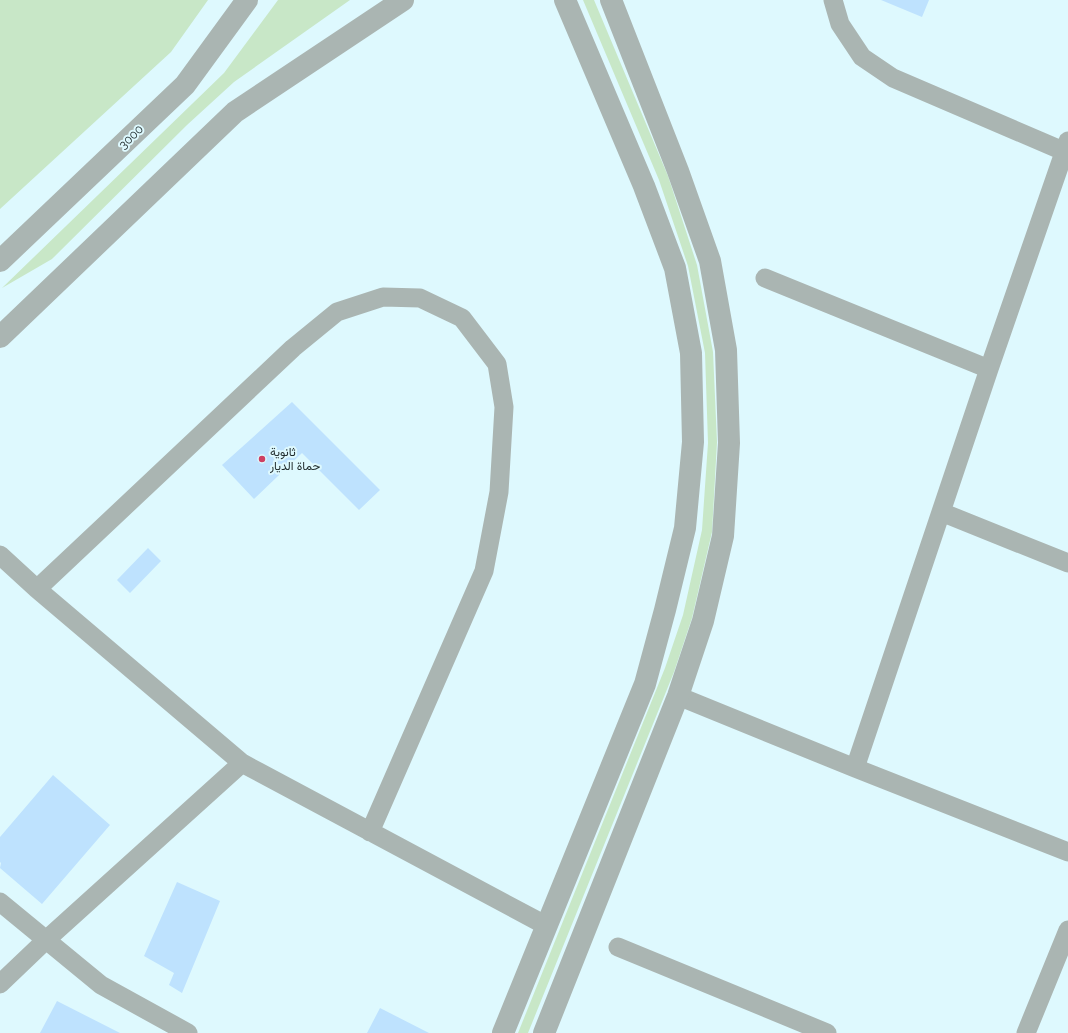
<svg xmlns="http://www.w3.org/2000/svg" width="1068" height="1033" font-family="Raleway,Vazirmatn,sans-serif">
	<style>
		.green { fill: #c8e7c7 }
		.building { fill: #bee2fe }
		.lines { fill: none; stroke-linecap: round; stroke-linejoin: round }
		.minor { stroke: #aab5b2; stroke-width: 19 }
		.tertiary { stroke: #aab5b2; stroke-width: 22 }
		.poi-dot { fill: #ce3f62; stroke: #def9fe; stroke-width: 1.5 }
		.labels { text-anchor: middle; stroke-width: 4; stroke-linejoin: round; paint-order: stroke }
		.street-label { font-size: 12px; fill: #1f2a2b; stroke: #def9fe }
		.poi-label { font-size: 12px; fill: #1f2a2b; stroke: #def9fe; text-anchor: start }
	</style>
	<rect width="100%" height="100%" fill="#def9fe"/>
	<path class="green" d="M0,0h208l-37,52 -171,157z
		M278,0h72l-116,82 -47,43 -135,134 -50,29 222,-215z
		M583,0h11l74,176 29,89 16,87 4,90 -5,90 -20,86 -18,54 -146,361h-10l147,-365 18,-53 19,-85 6,-87 -3,-90 -17,-87 -29,-86z"/>
	<path class="building" d="M881,0h48l-7,17z
		M292,402l88,88 -21,20 -57,-57 -48,46 -32,-34z
		M148,548l13,13 -31,32 -13,-13z
		M53,775l57,50 -68,79 -42,-36 1,-5 -1,-1v-25z
		M177,882l43,19 -38,92 -13,-8 5,-12 -30,-17z
		M57,1001l63,32h-80z
		M380,1008l49,25h-62z"/>
	<g class="lines">
		<path class="minor" d="M833,0l7,24 22,33 31,21 175,75
			M765,278l224,91
			M941,512l127,51
			M0,555l37,34 205,174 305,163
			M37,589l256,-241 44,-36 46,-15 37,1 42,20 35,46 7,43 -5,85 -15,79 -114,261
			M678,696l177,72 213,84
			M855,768l134,-399 79,-228
			M0,902l101,83 87,48
			M618,947l209,86
			M0,984l46,-44 196,-177
			M1026,1033l42,-103"/>
		<path class="tertiary" d="M0,261l185,-176 62,-85
			M0,337l235,-225 168,-112
			M503,1033l142,-349 20,-74 20,-82 8,-86 -2,-89 -16,-85 -31,-82 -79,-186
			M544,1033l134,-337 25,-75 20,-85 6,-93 -3,-93 -16,-89 -32,-90 -67,-171"/>
	</g>
	<circle class="poi-dot" cx="262" cy="459" r="4"/>
	<g class="labels">
		<g class="street-label">
			<text transform="translate(131 137) rotate(-44)" y="4">3000</text>
		</g>
		<g class="poi-label">
			<text x="270" y="456">ثانوية<tspan x="270" dy="14">حماة الديار</tspan></text>
		</g>
	</g>
</svg>
